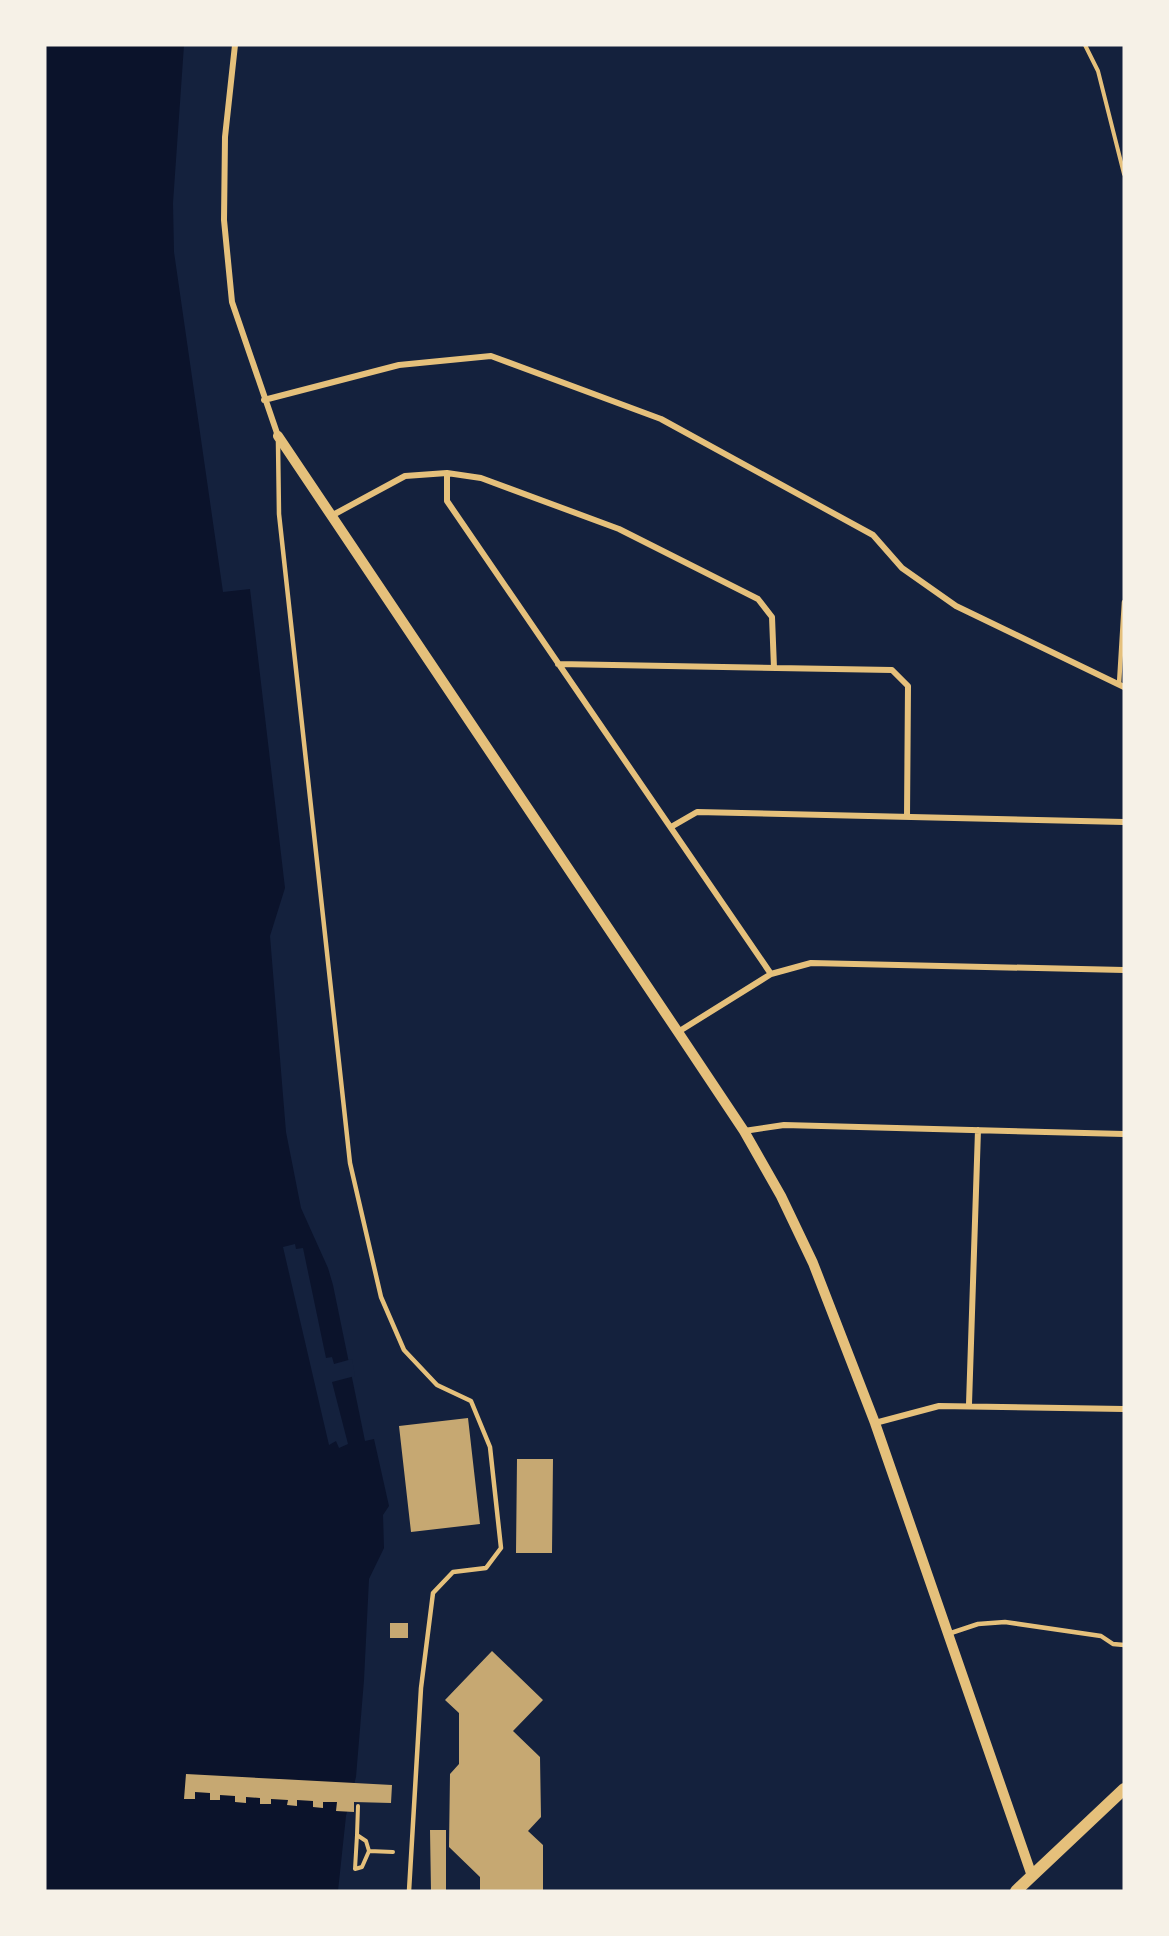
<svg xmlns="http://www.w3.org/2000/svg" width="1169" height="1936" font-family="'Public Sans',sans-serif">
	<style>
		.water { fill: #0b132b }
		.pier { fill: #14213d }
		.building { fill: #c6a872 }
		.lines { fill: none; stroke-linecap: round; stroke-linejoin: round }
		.path { stroke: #e5c07b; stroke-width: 4 }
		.service { stroke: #e5c07b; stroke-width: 4.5 }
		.minor { stroke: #e5c07b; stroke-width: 6 }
		.tertiary { stroke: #e5c07b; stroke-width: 10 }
		.secondary { stroke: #e5c07b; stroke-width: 12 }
	</style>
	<rect width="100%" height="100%" fill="#14213d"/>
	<path class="water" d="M45,45h139l-11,158 1,49 49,340 27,-3 35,299 -15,48 16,196 15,76 27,60 5,17 32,156 9,-2 15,67 -6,9 1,33 -15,31 -5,101 -8,97 -10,39 -8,75h-293z"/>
	<path class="pier" d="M295,1244l1,5 7,-1 23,110 6,-1 2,7 18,-5 3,17 -23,6 16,62 -9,4 -3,-7 -7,4 -46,-198z"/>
	<path class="building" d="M468,1418l12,106 -69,8 -12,-106z
		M517,1459h36l-1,94h-36z
		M390,1623h18v15h-18z
		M492,1651l51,49 -30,31 27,26 1,60 -13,14 15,14v46h-63v-14l-31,-30 1,-73 9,-10v-51l-14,-13z
		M186,1774l206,11 -1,18 -37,-1v10l-18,-1 1,-9h-14v6l-10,-1v-6l-16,-1v6l-10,-1 1,-5 -17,-1v5h-11v-6l-14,-1v6l-11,-1v-6l-15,-1v5h-10v-7l-15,-1v7h-11z
		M430,1830h16v61h-15z"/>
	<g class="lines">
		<path class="path" d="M1085,45l13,26 26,103
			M357,1835l-2,34 7,-2 7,-16 -3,-10 -9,-6 1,-29
			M369,1851l24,1"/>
		<path class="service" d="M278,442l1,72 71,649 31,134 23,53 33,35 34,16 19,46 11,101 -15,20 -33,4 -20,21 -12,95 -12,203
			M1119,684l5,-82
			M948,1634l30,-10 27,-2 96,14 12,8 11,1"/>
		<path class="minor" d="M235,45l-10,92 -1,83 8,82 46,134
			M264,400l135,-35 92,-9 170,63 212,116 29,33 54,38 168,81
			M447,473v28l324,473
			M331,516l74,-40 42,-3 34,5 138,51 139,70 14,18 2,51
			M558,664l334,6 16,16 -1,131
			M671,827l26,-15 427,10
			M678,1032l93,-58 40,-11 313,7
			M744,1131l40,-6 340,9
			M969,1404l9,-274
			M875,1423l64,-17 185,3"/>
		<path class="tertiary" d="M278,436l400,596 66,99 37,65 32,67 62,160 157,453"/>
		<path class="secondary" d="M1016,1891l108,-102"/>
	</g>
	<rect width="1169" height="1936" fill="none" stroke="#f6f1e7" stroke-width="93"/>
</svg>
